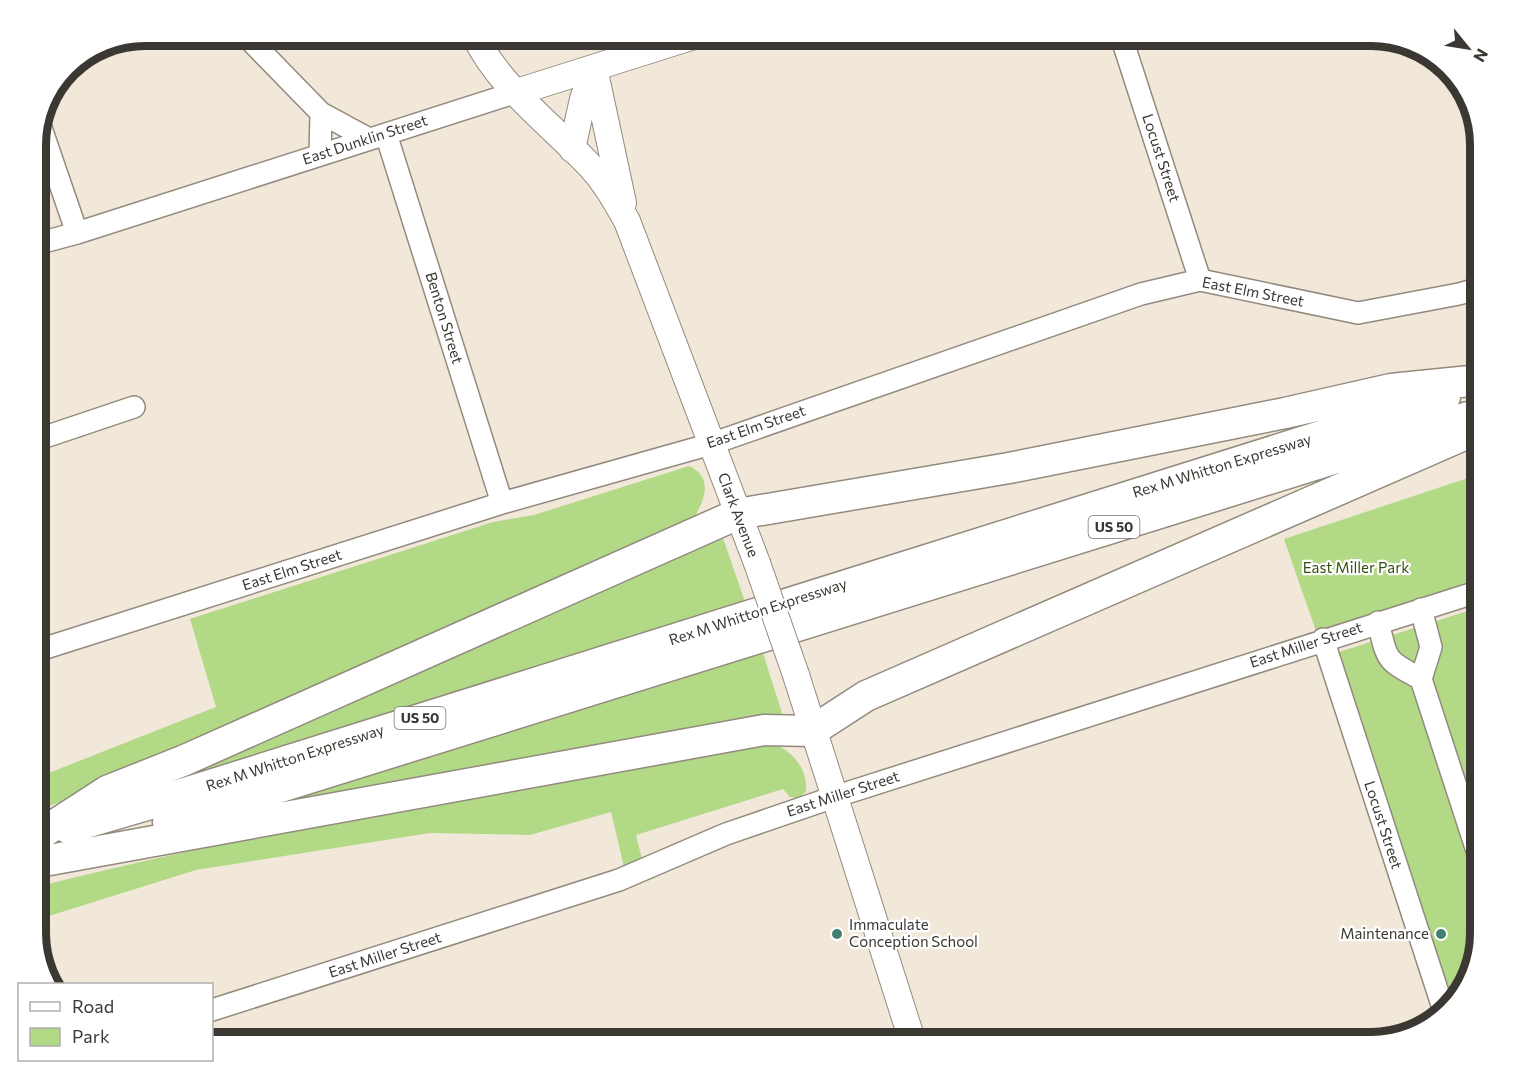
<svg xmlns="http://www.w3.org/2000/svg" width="1516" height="1079" font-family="Commissioner,sans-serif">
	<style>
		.green { fill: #b1d986 }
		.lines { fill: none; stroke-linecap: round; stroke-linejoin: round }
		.minor-casing { stroke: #938a7e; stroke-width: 24 }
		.major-casing { stroke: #938a7e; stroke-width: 28 }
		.highway-casing { stroke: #938a7e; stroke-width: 33 }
		.minor { stroke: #fff; stroke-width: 21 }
		.major { stroke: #fff; stroke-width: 26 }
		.highway { stroke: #fff; stroke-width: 30 }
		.major-bridge-casing { stroke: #938a7e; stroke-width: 28; stroke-linecap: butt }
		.major-bridge { stroke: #fff; stroke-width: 26 }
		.poi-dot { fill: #3f8070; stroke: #fff; stroke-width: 2 }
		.labels { text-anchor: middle; stroke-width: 4.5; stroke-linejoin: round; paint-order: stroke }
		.shield { fill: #fff; stroke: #767370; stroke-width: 1.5 }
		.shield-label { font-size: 14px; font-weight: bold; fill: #3b3732 }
		.street-label { font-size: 15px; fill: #3b3732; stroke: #fff }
		.park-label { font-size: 15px; fill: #334e0c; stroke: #fff }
		.poi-label { font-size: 15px; fill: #3b3732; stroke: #fff; text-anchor: start }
		.rim { fill: none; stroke: #3b3732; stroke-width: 8 }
	</style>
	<rect width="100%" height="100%" fill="#f2e8da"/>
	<path class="green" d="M689,466c29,13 12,43 -2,62l-548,244 -103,39v-33l180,-71 -26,-88 303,-97 41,-7z
		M1480,474v104l-163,56 -33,-95z
		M716,536l7,2 22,64 -579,182h-12z
		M1480,607v327l-22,66 -7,6 -112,-345v-9z
		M762,650l20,63 -9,8 -537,93z
		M774,744c20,8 34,26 32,48l-8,6 -8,-1 -7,-8 -147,46 6,24 -18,8 -13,-55 -81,23 -100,-2 -234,37 -160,50v-33c234,-59 474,-98 711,-142z"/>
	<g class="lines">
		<g class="minor-casing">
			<path id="minor" d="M246,36l75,77 -1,42
				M1121,36l79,244
				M321,113l48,26
				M40,125l37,108
				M386,134l116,369
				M36,244l41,-11 440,-141
				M36,440l98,-33
				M1421,609l10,38 -10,32 59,181
				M1378,622c10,39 6,37 43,57
				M1323,639l121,372
				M36,651l466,-148 209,-59 430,-150 59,-14 158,33 101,-19 21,-6
				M212,1010l407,-130 107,-46 108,-37 646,-206"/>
		</g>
		<g class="major-casing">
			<path id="major" d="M475,36c24,51 78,90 116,131 15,16 25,35 36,54l130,342
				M594,68l29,135
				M517,92l177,-56
				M572,149l11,-50 11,-31
				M796,675l117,368"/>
		</g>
		<g class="highway-casing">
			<path id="highway" d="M168,822l1300,-405
				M68,828l82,-24 1295,-407
				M36,837l71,-46 78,-31 553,-246 271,-46 276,-55 106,-24 89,-9
				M44,861l720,-131 48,1 54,-35 614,-268"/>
		</g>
		<use href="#minor" class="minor"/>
		<use href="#major" class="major"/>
		<use href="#highway" class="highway"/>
		<g class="major-bridge-casing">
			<path id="major-bridge" d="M757,563l39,112"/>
		</g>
		<use href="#major-bridge" class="major-bridge"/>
	</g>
	<g class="poi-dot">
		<circle cx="837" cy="934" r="6"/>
		<circle cx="1441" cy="934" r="6"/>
	</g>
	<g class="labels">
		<g class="shield">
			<rect x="1088.5" y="516" width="51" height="22" rx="4.5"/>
			<rect x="394.5" y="707" width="51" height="22" rx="4.5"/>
		</g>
		<g class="shield-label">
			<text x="1114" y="532">US 50</text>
			<text x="420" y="723">US 50</text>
		</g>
		<g class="street-label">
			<text transform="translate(365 140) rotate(-18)" y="5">East Dunklin Street</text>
			<text transform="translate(1161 158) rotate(72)" y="5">Locust Street</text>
			<text transform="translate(1253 292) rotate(11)" y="5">East Elm Street</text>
			<text transform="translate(444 318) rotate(73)" y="5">Benton Street</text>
			<text transform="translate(756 427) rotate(-19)" y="5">East Elm Street</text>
			<text transform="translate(1222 466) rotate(-17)" y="5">Rex M Whitton Expressway</text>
			<text transform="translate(738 515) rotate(69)" y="5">Clark Avenue</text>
			<text transform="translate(292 570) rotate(-18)" y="5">East Elm Street</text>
			<text transform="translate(758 612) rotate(-18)" y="5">Rex M Whitton Expressway</text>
			<text transform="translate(1306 645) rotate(-18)" y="5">East Miller Street</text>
			<text transform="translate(295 758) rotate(-18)" y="5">Rex M Whitton Expressway</text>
			<text transform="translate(843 794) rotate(-18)" y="5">East Miller Street</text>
			<text transform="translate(1383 825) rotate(72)" y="5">Locust Street</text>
			<text transform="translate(385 955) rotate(-18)" y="5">East Miller Street</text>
		</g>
		<g class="park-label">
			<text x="1356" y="573">East Miller Park</text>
		</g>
		<g class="poi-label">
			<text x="849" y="930">Immaculate<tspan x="849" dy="17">Conception School</tspan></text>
			<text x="1429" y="939" text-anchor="end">Maintenance</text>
		</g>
	</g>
	<path d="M0 0H1516V1079H0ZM145 46H1371A99 99 0 0 1 1470 145V933A99 99 0 0 1 1371 1032H145A99 99 0 0 1 46 933V145A99 99 0 0 1 145 46Z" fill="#fff" fill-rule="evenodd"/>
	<path class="rim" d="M145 46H1371A99 99 0 0 1 1470 145V933A99 99 0 0 1 1371 1032H145A99 99 0 0 1 46 933V145A99 99 0 0 1 145 46Z"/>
	<rect x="18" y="983" width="195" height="78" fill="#ffffff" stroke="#b1afad" stroke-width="1.5"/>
	<rect x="30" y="1002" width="30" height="9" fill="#ffffff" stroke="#b1afad" stroke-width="1.5"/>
	<text x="72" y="1013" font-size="18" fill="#3b3732">Road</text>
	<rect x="30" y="1028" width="30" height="18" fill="#b1d986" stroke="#b1afad" stroke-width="1.5"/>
	<text x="72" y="1043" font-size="18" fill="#3b3732">Park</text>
	<g transform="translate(1468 48) rotate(120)" stroke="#ffffff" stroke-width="4.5" paint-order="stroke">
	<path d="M0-4.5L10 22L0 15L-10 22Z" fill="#3b3732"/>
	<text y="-9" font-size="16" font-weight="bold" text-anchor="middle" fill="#3b3732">N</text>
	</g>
</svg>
